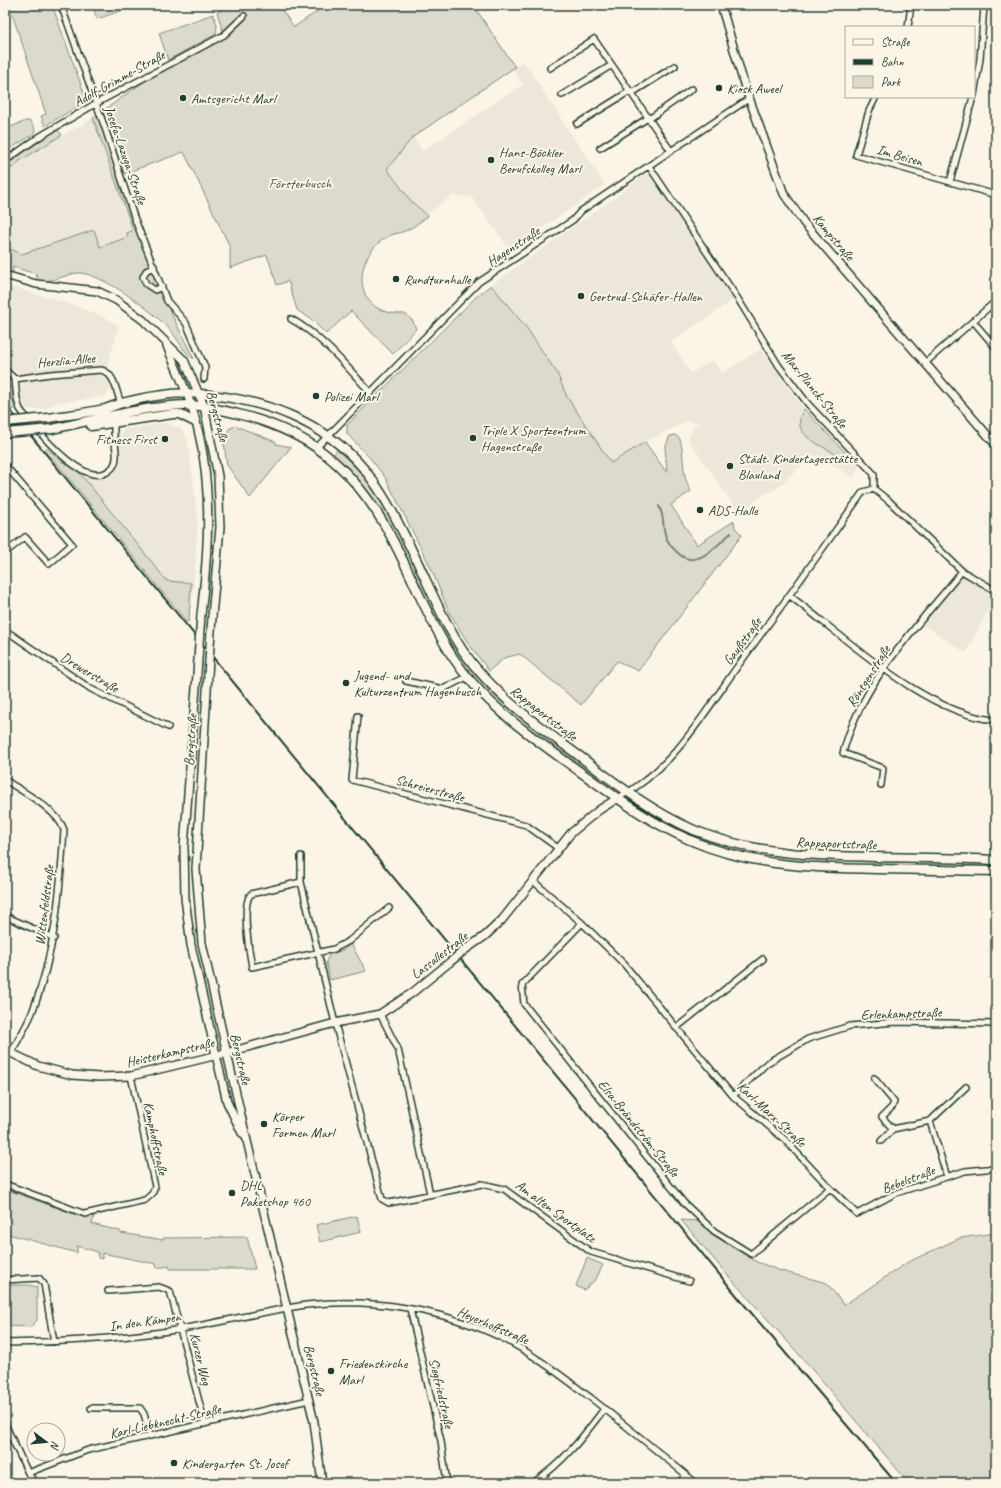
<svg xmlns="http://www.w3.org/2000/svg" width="1001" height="1488" font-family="Caveat,sans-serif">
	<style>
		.built { fill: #ece7d8 }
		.green { fill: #dcdacc; stroke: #7e8c80 }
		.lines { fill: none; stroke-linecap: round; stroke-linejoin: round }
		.stream { stroke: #758479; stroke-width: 2 }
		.street-casing { stroke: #1f3d34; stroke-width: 8 }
		.secondary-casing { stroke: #1f3d34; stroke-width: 10 }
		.primary-casing { stroke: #1f3d34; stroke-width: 11 }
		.street { stroke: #fcf5e5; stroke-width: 5 }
		.secondary { stroke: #fcf5e5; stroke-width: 7 }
		.primary { stroke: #fcf5e5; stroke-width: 8 }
		.rail { stroke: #1f3d34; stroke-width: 2 }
		.secondary-bridge-casing { stroke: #1f3d34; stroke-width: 10; stroke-linecap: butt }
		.primary-bridge-casing { stroke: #1f3d34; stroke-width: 11; stroke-linecap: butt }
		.secondary-bridge { stroke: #fcf5e5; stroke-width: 7 }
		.primary-bridge { stroke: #fcf5e5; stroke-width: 8 }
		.poi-dot { fill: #1f3d34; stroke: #fcf5e5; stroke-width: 1.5 }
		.labels { text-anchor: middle; stroke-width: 4; stroke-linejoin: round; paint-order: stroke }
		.street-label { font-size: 14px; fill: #1f3d34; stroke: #fcf5e5 }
		.poi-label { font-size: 14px; fill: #1f3d34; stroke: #fcf5e5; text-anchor: start }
		.park-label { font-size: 14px; fill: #455c52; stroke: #fcf5e5 }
	</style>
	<rect width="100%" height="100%" fill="#fcf5e5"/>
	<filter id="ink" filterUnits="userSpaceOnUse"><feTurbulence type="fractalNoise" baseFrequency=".025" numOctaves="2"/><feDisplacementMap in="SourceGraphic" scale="8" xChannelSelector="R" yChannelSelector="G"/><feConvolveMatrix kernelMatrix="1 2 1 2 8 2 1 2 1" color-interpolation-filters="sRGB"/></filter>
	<g filter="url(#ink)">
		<path class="built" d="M523,61l82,124 -95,65 -38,-52 -19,-3 -30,22 -36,-48 26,-32 10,14 100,-67 -11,-15z
			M93,118l40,113 -5,6 -29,10 -5,-16 -72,23 -17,-7v-73l16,-14z
			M648,172l85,128 -62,42 20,31 22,-13 9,13 39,-24 43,60 55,58 -6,10 -33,-21h-9l-36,34 -11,4 -25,19 -51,-74 7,-14 7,-1 -14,-3 -43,21 -34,21 -44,-66 -10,-24 -31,-46 -35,-42 126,-89z
			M5,285l62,18 35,13 17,10 -13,45 4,4v15l-5,7 -49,6 -10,6h-21l-5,-7 1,-12 -3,-18 -6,-2 -7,-6z
			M166,423l14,5 8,12 10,81 -6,85h-2l1,-23 -24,-2 -88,-109 17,6 10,-1 7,-3 6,-8 2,-7 -3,-24 4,-1 2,-5z
			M962,571l28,18 6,7 -30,57 -46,-30z"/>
		<path class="green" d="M9,5h43l35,96 -42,25 -4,-10 5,-2z
			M92,5h46l-41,14z
			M219,5h59l16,22 33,-22h146l42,62 -102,70 -26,32 24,32 17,15c-7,5 -14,11 -21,14 -5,3 -12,3 -18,6 -21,10 -34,38 -23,60 8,15 24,18 39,18l8,7 3,8 -23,25 -42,-43 -25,23 -15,-15 -14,-9 -9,-29 -11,4 -10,-30 -37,13v-21l-46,-95 -64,23 45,126 29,58c-11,-7 -15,-19 -24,-29 -14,-17 -71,-59 -93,-57 -7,1 -14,4 -21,6 -6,1 -12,2 -18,2l-2,-7 -23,-7v7l-8,-4v-23l17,7 72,-24 6,17 28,-10 -1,-4 6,-3 -40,-112 73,-52 58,-31 -7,-23 4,-1z
			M213,14l4,11 -1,9 -48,26 -9,-27z
			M26,121h4c4,5 6,8 4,13l-29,18v-23z
			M57,129l5,6 -41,25 -16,14v-8z
			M491,285l35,42 31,46 10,24 44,66 34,-21 22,31 -2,-25 5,-12 5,-1 5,4c5,17 1,38 11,52l-20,14 26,40 37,-24 1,7 7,7 -104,136 -21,-10 -36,44 -61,-51 -16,4 -15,13 -21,-28 -19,-31 -19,-46 -45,-89 -15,-19 -23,-24v-9l131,-130z
			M5,377l7,6v14l3,12h-10z
			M804,409l41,43 -6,5c-16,-13 -52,-21 -35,-48z
			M236,426l40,16v2l15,3 -41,51 -23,-33 -4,-27 7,-10z
			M47,448l13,12 19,12 88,109 24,2 -2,38 -2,1 -142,-173z
			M337,450c63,52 80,137 123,204 34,53 91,86 141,123l-2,1 -96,-69 -26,-27 -29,-39 -56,-112 -53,-70 -6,-6z
			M351,944l15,27 -36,9 -4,-18 3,-7 14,-5z
			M5,1189l75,27h14l-2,8 28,7 1,2 42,7v-2l84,-1 8,32h-85l-1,-3 -12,2 -1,-4 -54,-11v6l-4,-1v-6l-21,-6v7l-72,-20z
			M357,1216l4,16 -41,10 -4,-17z
			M681,1220l16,1 18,15 42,26 24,9 46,12 17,22 64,-43 52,-24 36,-5v250h-87l-113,-132 -73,-81z
			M587,1258l16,7 -7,14 -12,11 -8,-4z
			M10,1285h19l8,2v33l-6,7 -26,-1v-37z"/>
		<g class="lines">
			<path class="stream" d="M659,506c6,13 3,18 6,28 2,8 7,14 14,20 18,16 38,-9 52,-21"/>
			<g class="street-casing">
				<path id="street" d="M61,5l45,126 28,86 33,84 19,22 19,44 -1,12
					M961,5l35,2
					M908,27l3,-22
					M550,68l44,-29 77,112
					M632,93l43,-27
					M562,95l50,-30
					M974,95l6,-36 4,-53
					M876,97l-7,14 -13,44 140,40
					M649,119l43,-30
					M577,124l53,-33
					M600,148l48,-30
					M5,161l34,-24 56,-33 129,-69 20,-19
					M649,166l89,133 41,67 29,38 66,70v15
					M950,182l23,-85
					M154,266l-8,5 -3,6 3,7 9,6 7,-3
					M291,319c32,18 55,47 79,73
					M973,321l23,27
					M925,363l71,-62
					M5,370l10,9
					M115,421c-5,15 7,36 -3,47 -23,25 -69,-31 -82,-47 -3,-4 -8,-8 -10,-12 -4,-8 -4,-21 -5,-30l35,-5 51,-4c14,3 15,22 20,33
					M317,447l162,-165 94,-62 8,-9 169,-113
					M5,465l67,79 -23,20 -24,-27 -20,16
					M874,489l15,12 73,70 34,20
					M790,596c55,41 136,119 206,124
					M5,630l86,59 77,38
					M406,681l37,8 24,-12
					M358,716l-6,64 174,45 32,23
					M5,780c17,11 53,30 59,50 -4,63 -9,124 -32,183 -6,14 -14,27 -21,40
					M881,785l2,-17 -40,-15c18,-71 74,-126 119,-182
					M618,798c54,-28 85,-83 119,-131 43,-58 84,-116 126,-175l11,-3
					M301,856v26l34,141 47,176 7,4 93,-19 22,5 87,63 98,29
					M533,881l49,42 42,41 109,132 51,43 46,49 27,26 39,-21 69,-22 31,-3
					M301,882l-50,12c-10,10 -2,58 1,73l82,-18 15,-8 40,-33
					M5,916l49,22
					M582,923l-60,62 2,19 160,199 30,28 37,23 79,-66
					M380,1014l18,35 32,145
					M676,1028l87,-69
					M874,1078l20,24 -2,5 -10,10 11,12
					M733,1096l34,-33 41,-24 42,-13 45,-4 101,2
					M881,1141l12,-12 37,-8
					M947,1177l-17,-56 36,-34
					M5,1184l80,30 60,-14 7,-6 3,-7 -24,-111
					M5,1280l34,-2 5,6 10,58
					M108,1291l51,-4 11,4 35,133
					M410,1309l31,132 6,42
					M5,1343c59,-1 118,-4 176,-14 42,-7 83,-18 125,-24 66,-8 139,5 198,34 31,16 59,38 87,59 35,28 70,56 105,85
					M91,1408h49l4,6 6,22
					M5,1424l23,49 7,10
					M28,1473l60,-23 221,-50
					M533,1483c30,-20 50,-46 71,-74
					M679,1483l7,-8"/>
			</g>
			<g class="secondary-casing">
				<path id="secondary" d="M721,5l23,79 40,110 20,29 192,222
					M5,275l31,9 61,7 19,9 27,20 41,40 20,46 14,70 2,51 -8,90
					M167,346c8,20 17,39 24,59 23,69 18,140 10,210
					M197,674l-13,173 1,51 6,47 25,110 11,47 15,31
					M208,675l-12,194 6,74 41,181 71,298 8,61
					M466,949l19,-13 17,-16 69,-87 28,-23 19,-12
					M5,1050l33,16 34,9 27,2 32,-1 95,-23 109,-30 45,-9 32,-21 38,-31"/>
			</g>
			<g class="primary-casing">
				<path id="primary" d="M48,418c19,-3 39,-5 57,-9 6,-2 11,-4 17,-6 24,-6 54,-12 79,-9 61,5 123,27 163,75 22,27 37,59 52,90 15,31 28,64 47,92 31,44 73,73 115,104 37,28 73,56 116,75 58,24 119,26 181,27 40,1 81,1 121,3
					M91,426l82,-12h6l16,8
					M52,429c44,-9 90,-23 135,-24 17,0 34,5 51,9 68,17 110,49 146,110 25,43 41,91 68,132 32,49 80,81 127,115 35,25 71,52 111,69 59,26 123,28 186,29 40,1 80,1 120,2"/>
			</g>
			<use href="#street" class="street"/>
			<use href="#secondary" class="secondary"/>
			<use href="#primary" class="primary"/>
			<path class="rail" d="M5,404l737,898 154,181"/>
			<g class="secondary-bridge-casing">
				<path id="secondary-bridge" d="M197,674l4,-59
					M208,675l4,-58
					M450,962l16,-13"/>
			</g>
			<g class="primary-bridge-casing">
				<path id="primary-bridge" d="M5,422l43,-4
					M5,433l47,-4"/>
			</g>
			<use href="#secondary-bridge" class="secondary-bridge"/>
			<use href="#primary-bridge" class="primary-bridge"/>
		</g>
	</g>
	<g class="poi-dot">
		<circle cx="719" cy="88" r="4"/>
		<circle cx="183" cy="98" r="4"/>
		<circle cx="491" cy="160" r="4"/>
		<circle cx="396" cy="279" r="4"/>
		<circle cx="581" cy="296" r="4"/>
		<circle cx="316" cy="396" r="4"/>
		<circle cx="473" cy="438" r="4"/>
		<circle cx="165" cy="439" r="4"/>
		<circle cx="730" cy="466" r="4"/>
		<circle cx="700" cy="510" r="4"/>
		<circle cx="346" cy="683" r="4"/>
		<circle cx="264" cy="1124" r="4"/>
		<circle cx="232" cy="1193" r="4"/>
		<circle cx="331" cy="1371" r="4"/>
		<circle cx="174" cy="1463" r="4"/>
	</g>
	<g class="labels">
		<g class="street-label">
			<text transform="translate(119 78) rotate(-29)" y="5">Adolf-Grimme-Straße</text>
			<text transform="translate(126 155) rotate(71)" y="5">Josefa-Lazuga-Straße</text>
			<text transform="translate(900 155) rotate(16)" y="5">Im Beisen</text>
			<text transform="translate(834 237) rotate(50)" y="5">Kampstraße</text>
			<text transform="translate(513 246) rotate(-34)" y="5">Hagenstraße</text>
			<text transform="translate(66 360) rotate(-5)" y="5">Herzlia-Allee</text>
			<text transform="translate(815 389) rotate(51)" y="5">Max-Planck-Straße</text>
			<text transform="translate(218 416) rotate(75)" y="5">Bergstraße</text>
			<text transform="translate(742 641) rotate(-54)" y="5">Gaußstraße</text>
			<text transform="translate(90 672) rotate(31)" y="5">Drewerstraße</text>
			<text transform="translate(868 676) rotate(-58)" y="5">Röntgenstraße</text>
			<text transform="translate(544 713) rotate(38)" y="5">Rappaportstraße</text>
			<text transform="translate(190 740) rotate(-86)" y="5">Bergstraße</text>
			<text transform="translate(430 788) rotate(15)" y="5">Schreierstraße</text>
			<text transform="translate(836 843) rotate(2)" y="5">Rappaportstraße</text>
			<text transform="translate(44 905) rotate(-83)" y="5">Wittenfeldstraße</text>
			<text transform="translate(439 955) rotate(-38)" y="5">Lassallestraße</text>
			<text transform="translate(901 1013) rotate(-2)" y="5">Erlenkampstraße</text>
			<text transform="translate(170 1052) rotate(-13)" y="5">Heisterkampstraße</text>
			<text transform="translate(241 1059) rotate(77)" y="5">Bergstraße</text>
			<text transform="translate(772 1114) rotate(43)" y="5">Karl-Marx-Straße</text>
			<text transform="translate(639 1128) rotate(51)" y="5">Elsa-Brändström-Straße</text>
			<text transform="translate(156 1138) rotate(78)" y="5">Kamphoffstraße</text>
			<text transform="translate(908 1179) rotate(-21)" y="5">Bebelstraße</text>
			<text transform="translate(556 1211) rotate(36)" y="5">Am alten Sportplatz</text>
			<text transform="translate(145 1321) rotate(-8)" y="5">In den Kämpen</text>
			<text transform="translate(493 1325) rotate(23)" y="5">Heyerhoffstraße</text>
			<text transform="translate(201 1359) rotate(76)" y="5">Kurzer Weg</text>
			<text transform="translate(315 1370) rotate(76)" y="5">Bergstraße</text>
			<text transform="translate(442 1393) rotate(77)" y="5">Siegfriedstraße</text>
			<text transform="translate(165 1421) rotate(-13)" y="5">Karl-Liebknecht-Straße</text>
		</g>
		<g class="poi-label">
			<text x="727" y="93">Kiosk Aweel</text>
			<text x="191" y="103">Amtsgericht Marl</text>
			<text x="499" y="157">Hans-Böckler<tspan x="499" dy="16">Berufskolleg Marl</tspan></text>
			<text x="404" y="284">Rundturnhalle</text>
			<text x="589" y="301">Gertrud-Schäfer-Hallen</text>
			<text x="324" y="401">Polizei Marl</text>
			<text x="481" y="435">Triple X Sportzentrum<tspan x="481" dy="16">Hagenstraße</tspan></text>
			<text x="157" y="444" text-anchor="end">Fitness First</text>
			<text x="738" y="463">Städt. Kindertagesstätte<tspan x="738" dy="16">Blauland</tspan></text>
			<text x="708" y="515">ADS-Halle</text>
			<text x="354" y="680">Jugend- und<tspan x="354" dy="16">Kulturzentrum Hagenbusch</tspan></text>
			<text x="272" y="1121">Körper<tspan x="272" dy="16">Formen Marl</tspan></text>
			<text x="240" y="1190">DHL<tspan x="240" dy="16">Paketshop 460</tspan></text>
			<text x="339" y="1368">Friedenskirche<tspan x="339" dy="16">Marl</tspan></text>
			<text x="182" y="1468">Kindergarten St. Josef</text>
		</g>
		<g class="park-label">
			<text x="300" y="188">Försterbusch</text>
		</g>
	</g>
	<rect width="1001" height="1488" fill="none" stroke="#fcf5e5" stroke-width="20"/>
	<rect x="10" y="10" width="981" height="1468" fill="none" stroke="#1f3d34" stroke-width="1.5" filter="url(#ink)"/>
	<rect x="845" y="26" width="130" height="72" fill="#fcf5e5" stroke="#a4ab9e"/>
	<rect x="853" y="39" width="20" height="6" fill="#fcf5e5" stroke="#a4ab9e"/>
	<text x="881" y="46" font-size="12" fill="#1f3d34">Straße</text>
	<rect x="853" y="59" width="20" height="6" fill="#1f3d34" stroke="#a4ab9e"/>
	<text x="881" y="66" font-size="12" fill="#1f3d34">Bahn</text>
	<rect x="853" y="76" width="20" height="12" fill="#dcdacc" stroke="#a4ab9e"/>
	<text x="881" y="86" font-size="12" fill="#1f3d34">Park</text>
	<g transform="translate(46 1442) rotate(106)"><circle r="19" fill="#fcf5e5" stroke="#a4ab9e"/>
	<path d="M0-3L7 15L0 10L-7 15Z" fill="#1f3d34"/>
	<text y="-6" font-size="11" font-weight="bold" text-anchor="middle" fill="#1f3d34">N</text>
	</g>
</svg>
